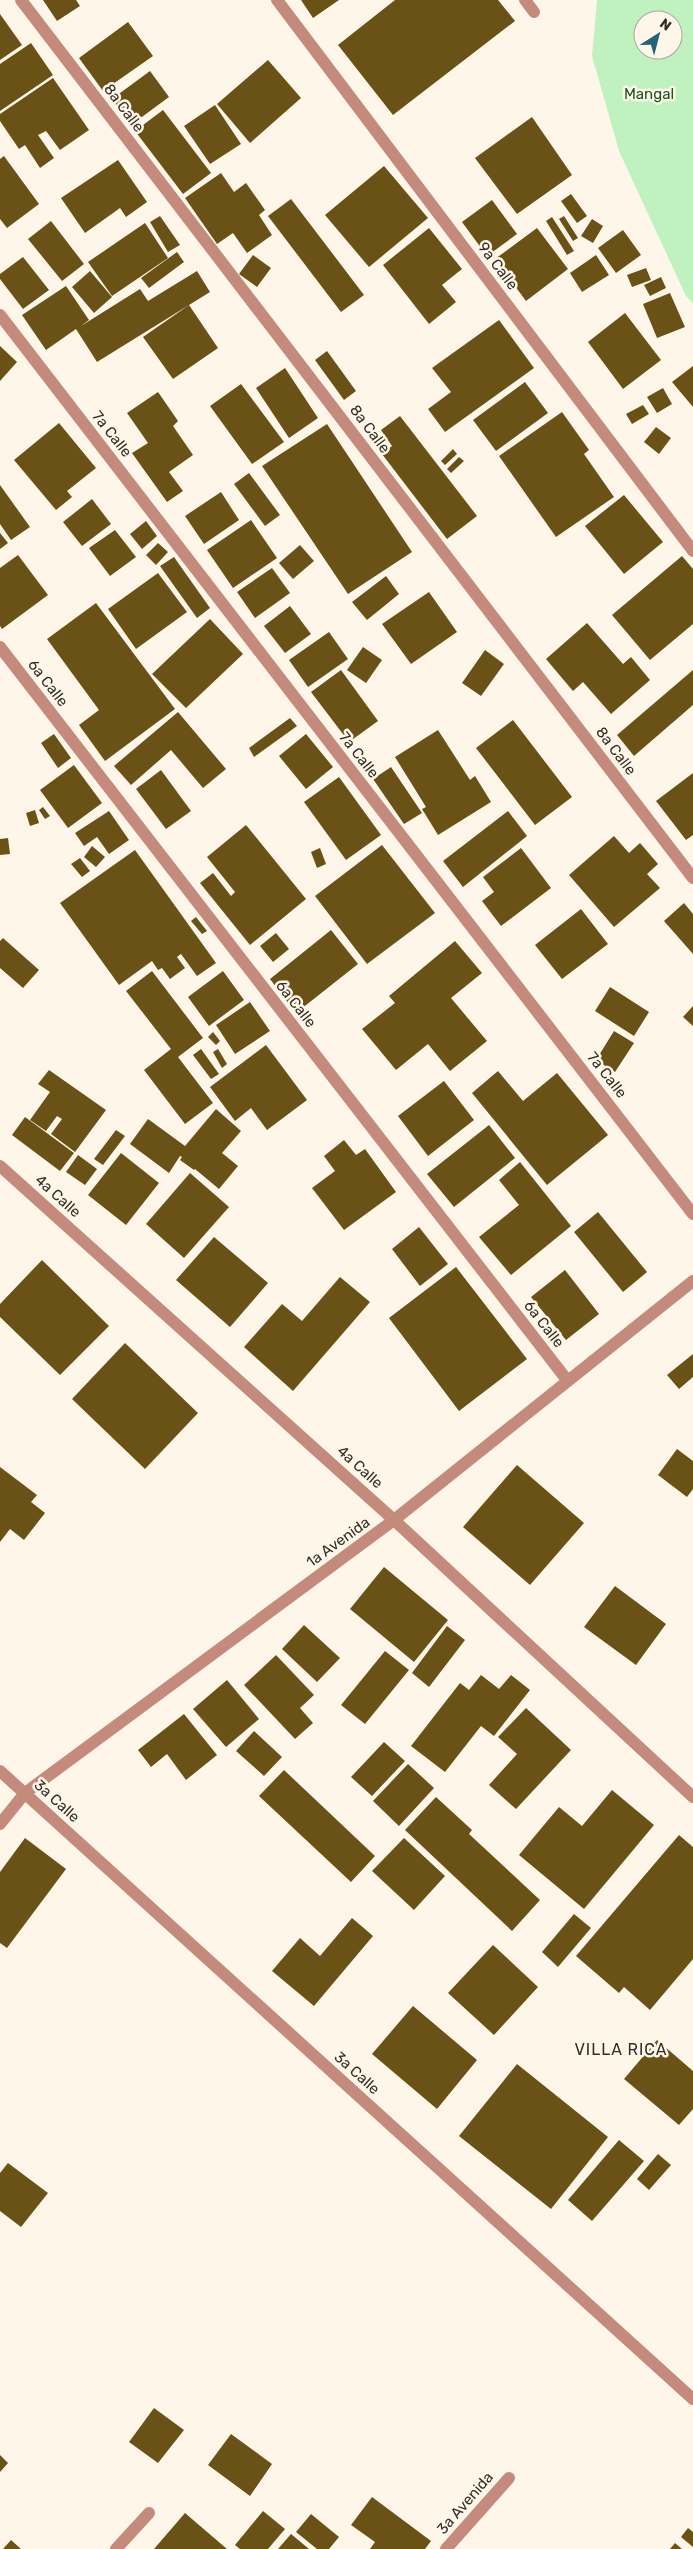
<svg xmlns="http://www.w3.org/2000/svg" width="693" height="2549" font-family="Rubik,sans-serif">
	<style>
		.green { fill: #c0f2c0; fill-rule: evenodd }
		.building { fill: #6a5116 }
		.lines { fill: none; stroke-linecap: round; stroke-linejoin: round }
		.minor { stroke: #c48b7d; stroke-width: 12 }
		.labels { text-anchor: middle; stroke-width: 5; stroke-linejoin: round; paint-order: stroke }
		.park-label { font-size: 15px; fill: #1a5620; stroke: #fef6e8 }
		.street-label { font-size: 15px; fill: #342f26; stroke: #fef6e8 }
		.neighbourhood-label { font-size: 16px; letter-spacing: 1px; fill: #342f26; stroke: #fef6e8 }
	</style>
	<rect width="100%" height="100%" fill="#fef6e8"/>
	<path class="green" d="M597,0h96v303l-7,-7 -67,-145 -27,-95zM643,20h30v30h-30z"/>
	<path class="building" d="M43,0h33l4,6 -23,15z
		M301,0h38l-26,18z
		M395,0h103l17,21 -122,94 -55,-70z
		M0,14l22,31 -22,15z
		M128,22l25,34 -50,35 -24,-33z
		M31,43l22,32 -53,36v-47z
		M268,60l33,38 -51,45 -33,-39z
		M150,71l19,26 -38,28 -19,-26z
		M53,78l36,52 -29,20 -14,-19 -8,4 16,23 -14,10 -15,-23 -6,4 -19,-28v-7z
		M215,105l26,39 -31,20 -26,-38z
		M163,110l48,63 -28,21 -48,-63z
		M532,117l40,58 -55,39 -42,-56z
		M4,156l35,48 -32,24 -7,-9v-60z
		M118,160l29,42 -21,15 -6,-9 -35,25 -24,-35z
		M384,166l44,52 -59,49 -44,-52z
		M221,173l13,19 12,-9 19,27 -6,5 13,20 -25,18 -14,-20 -16,11 -32,-46z
		M571,194l16,22 -10,7 -16,-22z
		M291,199l73,96 -23,17 -73,-96z
		M492,200l25,34 -30,22 -25,-34z
		M160,216l20,29 -12,7 -18,-30z
		M564,216l14,22 -5,3 -14,-22z
		M552,217l22,34 -7,4 -21,-34z
		M592,219l11,7 -10,17 -12,-7z
		M51,221l33,43 -22,17 -34,-42z
		M145,223l23,35 -56,38 -24,-34z
		M429,228l33,41 -20,16 14,17 -27,22 -46,-59z
		M537,228l31,41 -42,32 -31,-42z
		M623,230l18,25 -25,18 -18,-25z
		M177,252l7,10 -35,26 -8,-10z
		M253,255l18,13 -14,19 -18,-13z
		M596,255l13,20 -27,17 -12,-19z
		M23,257l26,33 -26,19 -23,-30v-5z
		M646,268l5,12 -19,7 -5,-12z
		M90,271l22,26 -18,16 -22,-26z
		M197,271l13,21 -113,70 -21,-33 -30,21 -24,-35 44,-29 23,34 -8,6 59,-37 8,12z
		M661,277l5,11 -16,8 -6,-11z
		M670,293l15,34 -28,11 -14,-34z
		M189,305l29,43 -45,31 -30,-42z
		M625,313l36,47 -38,29 -35,-47z
		M499,320l35,48 -89,64 -17,-23 23,-17 -19,-24z
		M0,346l17,16 -17,19z
		M327,351l29,40 -12,9 -29,-40z
		M693,366v41l-21,-25z
		M285,368l33,50 -29,20 -33,-50z
		M525,382l23,31 -52,38 -23,-31z
		M241,384l43,58 -32,22 -42,-58z
		M663,388l9,16 -15,9 -10,-16z
		M158,392l20,29 -5,5 20,29 -24,17 14,19 -16,11 -35,-49 16,-10 -21,-30z
		M643,405l6,9 -17,10 -6,-10z
		M562,412l27,38 -5,4 30,43 -58,40 -57,-81z
		M400,416l77,100 -30,23 -65,-85 10,-8 -11,-16z
		M59,423l37,45 -29,23 5,6 -16,13 -42,-50z
		M327,424l85,128 -64,42 -86,-128z
		M656,427l15,11 -12,16 -15,-12z
		M453,449l4,5 -12,11 -4,-4z
		M459,457l5,4 -13,12 -4,-4z
		M249,473l31,42 -15,11 -31,-42z
		M0,485l30,42 -19,13 -11,-16z
		M221,492l18,28 -35,24 -19,-28z
		M624,495l39,47 -39,32 -39,-48z
		M92,499l19,25 -29,22 -19,-24z
		M251,520l26,38 -44,30 -26,-38z
		M146,521l11,15 -15,13 -12,-15z
		M115,530l21,27 -26,19 -21,-28z
		M0,533l8,10 -8,6z
		M158,543l10,9 -12,13 -10,-10z
		M300,545l14,16 -21,18 -14,-16z
		M18,555l30,40 -46,34 -2,-3v-58z
		M682,556l11,13v55l-43,36 -38,-45z
		M174,557l36,51 -13,10 -37,-52z
		M272,568l18,25 -35,25 -18,-26z
		M158,573l29,39 -51,37 -28,-40z
		M386,576l13,18 -32,26 -15,-18z
		M429,592l28,40 -46,32 -29,-40z
		M96,603l79,106 -70,52 -26,-36 20,-15 -52,-71z
		M290,606l21,28 -26,19 -21,-27z
		M210,619l33,35 -57,54 -34,-34z
		M587,623l36,41 8,-7 19,23 -39,34 -28,-32 -10,9 -27,-32z
		M329,632l19,27 -40,28 -19,-27z
		M363,647l19,13 -16,23 -19,-13z
		M485,650l19,14 -23,32 -19,-13z
		M341,670l37,51 -29,21 -38,-50z
		M693,670v35l-59,51 -17,-21z
		M178,712l48,57 -23,19 -32,-38 -40,35 -17,-19z
		M290,718l7,8 -43,31 -5,-9z
		M513,720l59,77 -37,28 -59,-77z
		M438,730l32,50 5,-4 16,26 -53,33 -16,-26 4,-2 -31,-50z
		M54,734l17,24 -13,10 -17,-25z
		M306,734l27,33 -27,22 -27,-33z
		M74,765l28,38 -34,25 -28,-38z
		M391,767l31,46 -18,11 -31,-45z
		M161,770l30,41 -25,18 -30,-40z
		M693,773v62l-7,5 -30,-39z
		M339,777l42,58 -35,25 -42,-58z
		M43,807l7,9 -5,3 -6,-9z
		M35,810l4,13 -9,3 -4,-13z
		M109,811l20,29 -20,14 -12,-17 -13,9 -9,-13z
		M508,811l19,25 -64,51 -20,-26z
		M246,825l60,74 -56,46 -50,-62 13,-10 18,23 4,-4 -28,-35z
		M614,836l15,17 11,-10 18,21 -11,10 13,14 -46,39 -45,-52z
		M8,838l2,16 -10,1v-16z
		M382,845l53,68 -68,51 -52,-68z
		M92,846l13,11 -9,10 -12,-10z
		M320,848l6,16 -9,4 -6,-16z
		M521,848l30,40 -50,38 -19,-25 12,-9 -11,-15z
		M135,850l81,113 -19,13 -16,-22 -4,3 8,11 -15,11 -8,-11 -4,2 -6,-9 -33,24 -59,-82z
		M80,858l10,13 -8,6 -11,-13z
		M684,903l9,11v40l-29,-33z
		M581,909l27,35 -46,35 -27,-34z
		M196,917l11,14 -5,3 -11,-13z
		M331,930l27,34 -62,49 -26,-34z
		M276,933l13,16 -16,13 -13,-16z
		M3,938l36,32 -16,18 -23,-20v-27z
		M455,941l27,32 -31,25 36,43 -37,30 -22,-27 -32,26 -34,-41 33,-26 -6,-7z
		M152,971l51,67 -25,19 35,46 -28,21 -41,-54 27,-21 -45,-58z
		M223,971l21,29 -35,26 -21,-29z
		M610,987l39,25 -15,24 -39,-25z
		M250,1002l20,29 -35,23 -19,-29z
		M693,1006v20l-10,-9z
		M614,1031l20,12 -19,29 -19,-12z
		M213,1032l7,9 -4,4 -8,-8z
		M266,1045l41,55 -40,30 -16,-22 -16,13 -25,-34z
		M201,1049l18,25 -8,5 -18,-24z
		M218,1049l9,15 -5,4 -9,-16z
		M49,1070l57,40 -31,42 -24,-18 11,-15 -5,-3 -11,15 -16,-11 20,-28 -12,-8z
		M498,1071l25,30 34,-28 51,62 -61,50 -75,-92z
		M444,1081l30,39 -46,36 -30,-40z
		M216,1109l25,22 -19,22 16,13 -19,23 -24,-20 -1,1 -14,-10 2,-3 -2,-1 -11,17 -39,-29 18,-25 37,27z
		M25,1117l49,36 -14,18 -48,-36z
		M489,1125l26,33 -61,49 -27,-33z
		M116,1130l9,6 -22,29 -9,-6z
		M344,1140l12,15 9,-6 31,43 -52,38 -32,-42 23,-17 -11,-15z
		M121,1153l38,30 -33,42 -38,-30z
		M78,1155l19,14 -12,16 -19,-13z
		M520,1162l51,64 -60,49 -32,-38 40,-32 -20,-25z
		M190,1173l39,34 -45,51 -38,-34z
		M598,1212l49,60 -24,20 -49,-60z
		M419,1227l29,37 -28,22 -28,-37z
		M214,1237l54,46 -38,44 -54,-47z
		M42,1260l67,66 -49,49 -60,-58v-13z
		M456,1267l71,92 -68,52 -70,-93z
		M565,1270l34,44 -33,26 -35,-43z
		M340,1277l30,25 -77,89 -49,-44 38,-43 20,17z
		M125,1343l73,70 -53,56 -73,-70z
		M693,1354v23l-14,12 -12,-14z
		M677,1449l16,12v28l-6,8 -29,-22z
		M517,1465l67,58 -54,62 -67,-58z
		M0,1467l37,28 -6,7 14,11 -21,27 -14,-11 -10,13z
		M384,1567l64,53 -34,42 -64,-53z
		M615,1586l51,38 -30,41 -52,-38z
		M304,1625l36,33 -23,24 -35,-33z
		M447,1626l18,14 -36,47 -17,-14z
		M385,1651l24,19 -44,54 -24,-19z
		M276,1655l38,40 -14,13 13,15 -18,16 -51,-54z
		M481,1675l18,14 12,-14 19,15 -36,46 -13,-10 -36,46 -34,-26 49,-63 9,7z
		M227,1680l32,39 -33,28 -33,-38z
		M526,1708l45,42 -55,59 -27,-24 28,-31 -19,-17z
		M184,1714l33,41 -31,25 -19,-26 -16,13 -13,-17z
		M254,1731l28,26 -18,19 -28,-25z
		M384,1742l21,19 -33,35 -21,-19z
		M408,1764l26,24 -35,38 -26,-25z
		M284,1770l91,86 -24,26 -92,-86z
		M612,1790l42,35 -70,84 -65,-54 40,-48 23,19z
		M436,1797l36,33 -3,4 71,66 -28,31 -107,-101z
		M679,1835l14,12v112l-43,51 -26,-23 -5,6 -43,-37z
		M25,1838l41,31 -59,79 -7,-5v-71z
		M404,1838l41,38 -31,34 -42,-39z
		M574,1914l17,14 -33,39 -16,-15z
		M352,1918l21,18 -59,70 -42,-35 28,-33 20,18z
		M493,1945l45,42 -44,48 -46,-42z
		M413,2006l64,54 -40,49 -65,-55z
		M657,2040l36,31v38l-14,16 -55,-46z
		M517,2064l91,73 -57,72 -92,-73z
		M619,2140l25,21 -52,60 -24,-21z
		M658,2154l13,11 -22,25 -12,-11z
		M8,2163l40,30 -27,34 -21,-16v-38z
		M154,2408l30,22 -26,33 -29,-21z
		M231,2434l41,30 -22,32 -42,-31z
		M0,2455l8,8 -8,9z
		M372,2497l59,44 -6,8h-55l5,-7 -24,-17z
		M263,2511l22,18 -17,20h-28l-5,-4z
		M185,2513l42,36h-73z
		M311,2514l28,23 -10,12h-12l-21,-17z
		M688,2528l5,4v15l-12,-10z
		M291,2534l18,15h-31z
		M11,2540l10,9h-18z
		M675,2543l7,6h-12z"/>
	<g class="lines">
		<path class="minor" d="M21,0l672,878
			M277,0l416,551
			M525,0l9,12
			M0,315l693,899
			M0,647l567,733
			M0,1166l394,354 299,277
			M0,1771l693,628
			M0,1824l25,-31 369,-273 299,-239
			M116,2549l33,-36
			M446,2549l63,-71"/>
	</g>
	<g class="labels">
		<g class="park-label">
			<text x="649" y="99">Mangal</text>
		</g>
		<g class="street-label">
			<text transform="translate(124 108) rotate(53)" y="5">8a Calle</text>
			<text transform="translate(498 266) rotate(53)" y="5">9a Calle</text>
			<text transform="translate(370 429) rotate(53)" y="5">8a Calle</text>
			<text transform="translate(112 434) rotate(52)" y="5">7a Calle</text>
			<text transform="translate(48 683) rotate(52)" y="5">6a Calle</text>
			<text transform="translate(616 751) rotate(53)" y="5">8a Calle</text>
			<text transform="translate(359 755) rotate(52)" y="5">7a Calle</text>
			<text transform="translate(296 1004) rotate(52)" y="5">6a Calle</text>
			<text transform="translate(607 1075) rotate(52)" y="5">7a Calle</text>
			<text transform="translate(58 1196) rotate(42)" y="5">4a Calle</text>
			<text transform="translate(544 1324) rotate(52)" y="5">6a Calle</text>
			<text transform="translate(360 1467) rotate(42)" y="5">4a Calle</text>
			<text transform="translate(338 1542) rotate(-36)" y="5">1a Avenida</text>
			<text transform="translate(57 1801) rotate(42)" y="5">3a Calle</text>
			<text transform="translate(357 2073) rotate(42)" y="5">3a Calle</text>
			<text transform="translate(465 2503) rotate(-49)" y="5">3a Avenida</text>
		</g>
		<g class="neighbourhood-label">
			<text x="621" y="2055">VILLA RICA</text>
		</g>
	</g>
	<g transform="translate(658 35) rotate(36)"><circle r="24" fill="#fef6e8" stroke="#ada69a"/>
	<path d="M0-4L9 19L0 12L-9 19Z" fill="#26647a"/>
	<text y="-8" font-size="14" font-weight="bold" text-anchor="middle" fill="#342f26">N</text>
	</g>
</svg>
